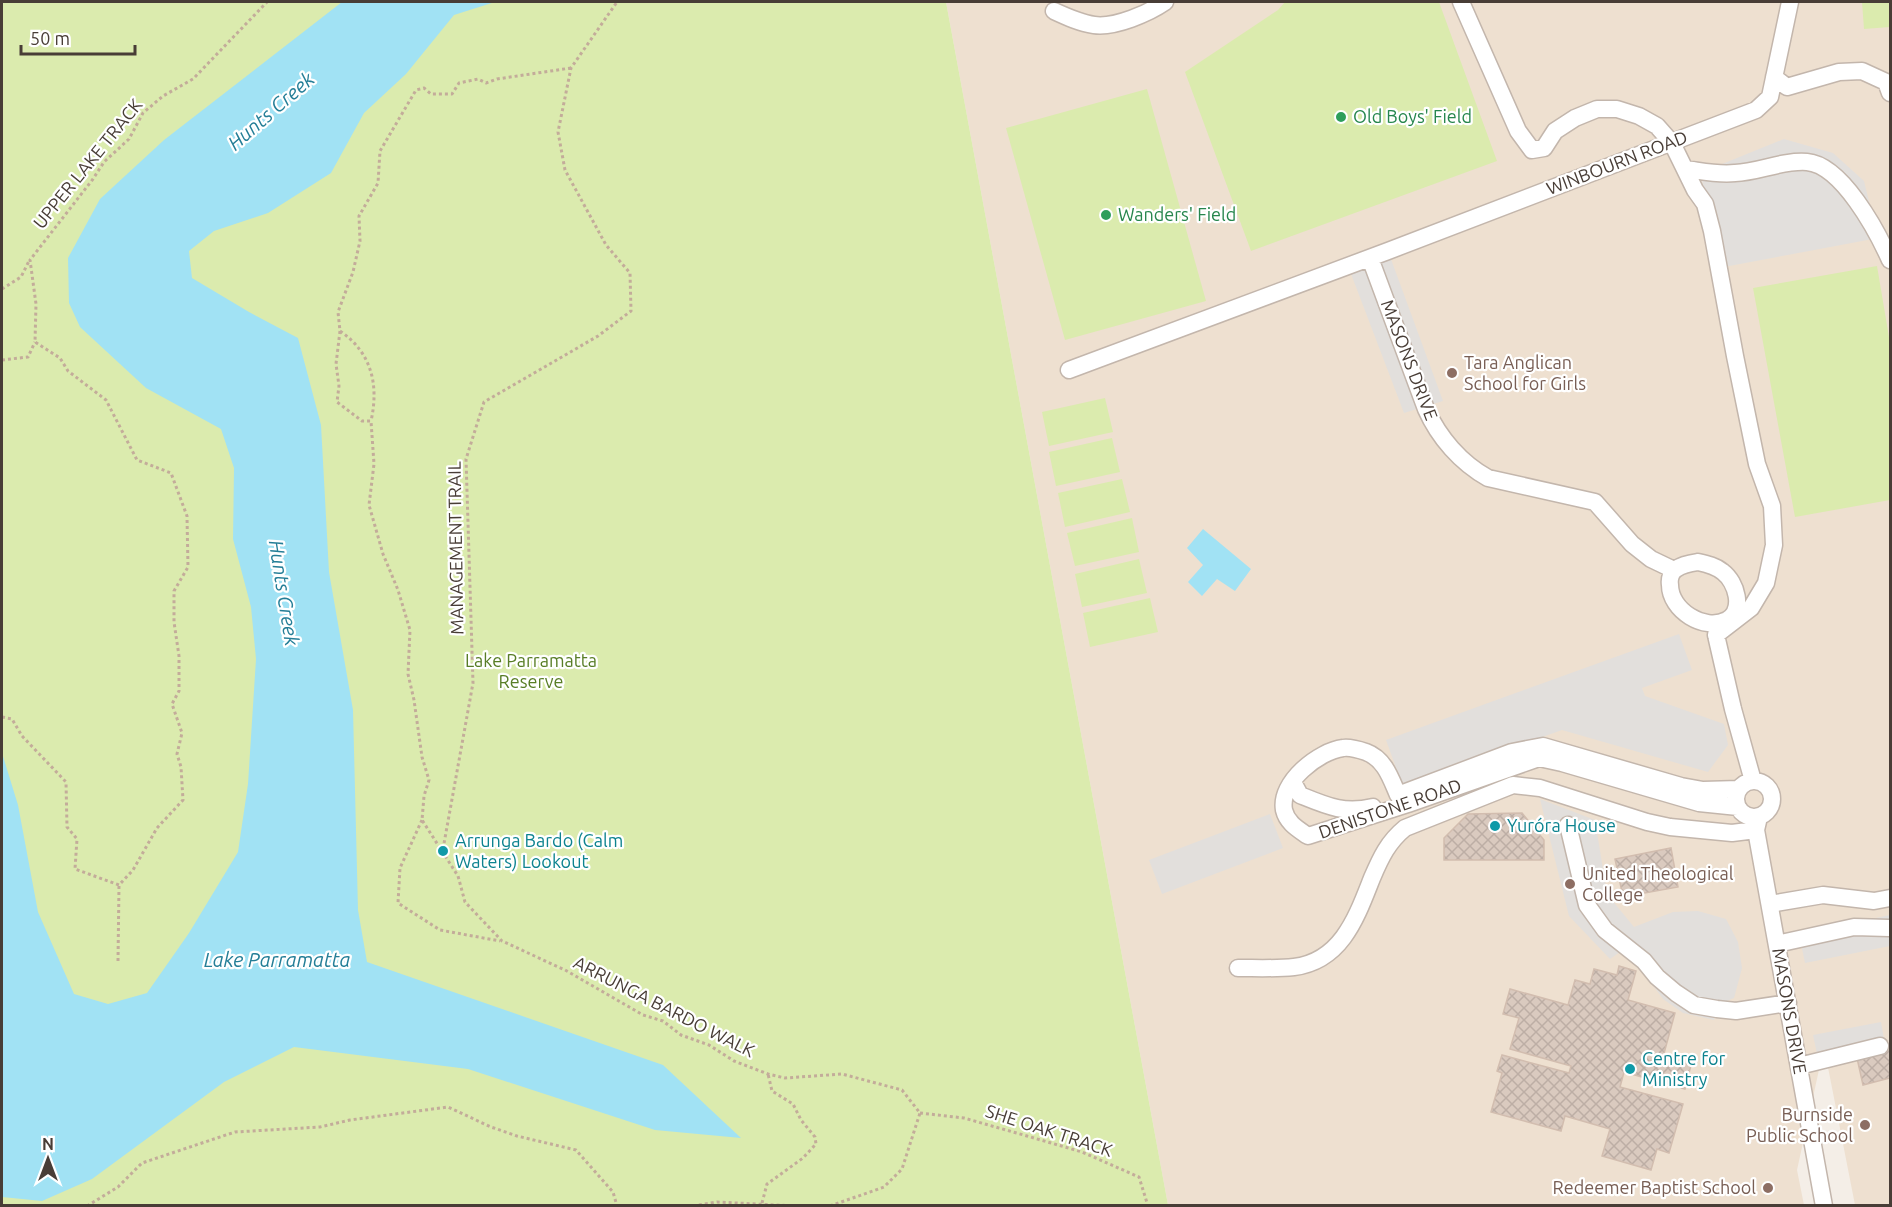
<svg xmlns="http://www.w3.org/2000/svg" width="1892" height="1207" font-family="Ubuntu,sans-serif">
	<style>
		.education { fill: #eee0d0 }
		.park { fill: #dbebae }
		.parking { fill: #e2dfdc }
		.water { fill: #a1e2f4 }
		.building { fill: url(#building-cross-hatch); stroke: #d2bdaf; stroke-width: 1.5 }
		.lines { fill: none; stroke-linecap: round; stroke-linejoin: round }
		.minor-casing { stroke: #c3b6ac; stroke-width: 19 }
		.path { stroke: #c3ac9a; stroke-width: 3; stroke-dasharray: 3 3; stroke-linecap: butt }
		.minor { stroke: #fff; stroke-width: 16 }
		.leisure-dot { fill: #2e9e5b; stroke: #fff; stroke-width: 2 }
		.education-dot { fill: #8d6e63; stroke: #fff; stroke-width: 2 }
		.culture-dot { fill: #0f9aa8; stroke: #fff; stroke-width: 2 }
		.labels { text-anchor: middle; stroke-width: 4.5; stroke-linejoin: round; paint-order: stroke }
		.leisure-label { font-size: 18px; fill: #27864d; stroke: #fff; text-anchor: start }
		.street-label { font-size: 18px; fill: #483d36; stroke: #fff }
		.education-label { font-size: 18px; fill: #785e54; stroke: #fff; text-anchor: start }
		.park-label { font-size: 18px; fill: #587d26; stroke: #fff }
		.culture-label { font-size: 18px; fill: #0d838f; stroke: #fff; text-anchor: start }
		.water-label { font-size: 20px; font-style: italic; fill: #247e97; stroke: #fff }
	</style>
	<defs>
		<pattern id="building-cross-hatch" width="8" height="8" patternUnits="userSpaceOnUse" patternTransform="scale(1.5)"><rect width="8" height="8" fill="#dacabf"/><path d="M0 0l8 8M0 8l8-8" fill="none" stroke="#bdaea5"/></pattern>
	</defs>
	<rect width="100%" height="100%" fill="#f4eee7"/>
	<path class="education" d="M946,2h944v1203h-35l-31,-158 -27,123 7,35h-636z"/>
	<path class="park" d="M2,2h944l222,1203 -1166,1z
		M1285,2h154l58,159 -246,90 -66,-179 93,-62z
		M1862,2h28v25l-26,2z
		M1147,89l59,212 -141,39 -59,-212z
		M1877,266l13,77v157l-95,17 -42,-229z
		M1105,398l8,34 -64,14 -7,-34z
		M1112,438l8,34 -64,14 -7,-34z
		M1122,479l8,33 -65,15 -7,-34z
		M1132,518l7,34 -64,14 -8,-33z
		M1139,559l8,34 -65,14 -7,-33z
		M1150,598l8,34 -68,15 -7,-34z"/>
	<path class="parking" d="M1784,139l49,14 31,28 14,57 -154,29 -24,-94z
		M1388,251l55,150 -39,12 -56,-147z
		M1679,634l13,36 -50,18 3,8 79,28 4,21 -20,27 -146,-42 -159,57 -17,-47z
		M1540,799l55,21 12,74 27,33 39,-15 25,-1 28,8 12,23 4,26 -8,30 -14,6 -6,16 -31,-7 -20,-14 -25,-34 -18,-13 -10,7 -41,-43z
		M1270,814l13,34 -121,46 -13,-34z
		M1890,915v31l-85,17 -6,-29z
		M1881,1022l5,28 -67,13 -6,-28z"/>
	<path class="water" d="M342,2h153l-41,13 -48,59 -42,39 -33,60 -63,40 -54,18 -25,20 3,27 57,34 49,26 23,87 8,147 24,138 5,200 9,52 296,103 78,73 -86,-8 -187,-61 -174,-22 -70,35 -132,97 -50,22 -40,-4v-444l16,52 20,107 36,82 34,10 39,-11 42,-60 49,-81 10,-68 8,-125 -5,-52 -18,-68 1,-71 -13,-39 -75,-41 -66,-61 -11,-24 -1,-45 32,-59 64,-59z
		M1203,529l48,40 -16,22 -18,-12 -15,17 -14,-14 15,-17 -16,-17z"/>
	<path class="building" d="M1522,813l22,27v20h-100v-22l24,-24z
		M1671,848l7,39 -55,10 -8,-38z
		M1619,966l17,5 -8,29 47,13 -12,44 28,8 -6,24 -61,-17 -4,15 63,17 -14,49 -12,-4 -6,21 -49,-14 8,-27 -45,-13 -4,15 -70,-19 11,-39 -5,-2 5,-16 67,18 2,-7 -61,-17 9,-31 -16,-4 7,-25 58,16 7,-25 15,4 4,-15 23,6z
		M1890,1050v28l-27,7 -6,-27z"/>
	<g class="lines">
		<g class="minor-casing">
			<path id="minor" d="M1461,2l57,129 14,19 12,-2 11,-17 20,-13 22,-9h20l22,7 18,10 15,17 23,47 10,14 7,27 23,125 22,108 15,42 2,39 -8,38 -15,25 -35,27
				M1054,11c13,6 26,12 40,14 21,3 55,-12 71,-23
				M1774,77l13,10 52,-15 23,-1 24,11 4,11
				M1685,169c16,2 33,6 50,4 24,-1 48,-13 72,-11 35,3 70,69 83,98
				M1370,258l56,151c13,29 35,54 62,69l107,24 37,42 19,15 23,11
				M1069,370l319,-119 368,-141 14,-13 20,-95
				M1698,562c9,2 18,4 25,10 13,10 22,38 4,48 -23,12 -57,-10 -57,-35 -1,-6 1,-13 6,-16 7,-5 15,-6 22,-7z
				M1718,625l-2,10 17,74 20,72
				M1736 799a18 18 0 1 1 36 0a18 18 0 1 1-36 0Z
				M1293,782l7,13c27,11 44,19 73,12
				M1738,807l-39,-4 -137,-40 -23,-5 -131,46 -100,32c-10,-7 -21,-13 -24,-26 -5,-28 35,-59 59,-62 6,-1 17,2 23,4 19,7 25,27 32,43l114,-43 31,-6 138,40 22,4 36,-1
				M1759,817l-3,13 68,376
				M1568,825l19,80 18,25 39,31 13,16 19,16 18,12 23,4 19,2 52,-8
				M1770,904l53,-9 51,6 16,-3
				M1777,944l77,-17 35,1
				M1238,968c18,0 37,1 56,-1 48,-6 63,-51 78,-89 9,-21 16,-36 33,-50l108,-43 27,3 107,34 23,5 62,6 24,-3
				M1799,1066l81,-20"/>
		</g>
		<path class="path" d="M571,68l-74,11 -11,4 -8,-4 -19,4 -7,11h-21l-7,-6 -8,2 -36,61 -2,32 -19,33 1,25 -7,31 -15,40 2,19 -4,33 3,22 -2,16 25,19h9l3,43 -5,41 14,49 15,36 12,40 -2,44 6,26 8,57 7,23 -5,16 -2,24 36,56 7,26 37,39 63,29 78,45 20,6 18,14 28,10 25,16 34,13 17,4 57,-4 60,16 18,23
			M2,289l19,-12 8,-16
			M340,331c32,22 39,54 31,90
			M2,360l26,-3 7,-15
			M2,717l10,2 10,17 44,46 1,45 10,12 -2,30 44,16 14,-15 24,-42 26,-28 -2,-33 -4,-13 5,-21 -10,-29 7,-13v-35l-5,-34v-31l14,-24 -1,-51 -16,-43 -34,-13 -31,-60 -38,-29 -8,-13 -25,-16 1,-38 -6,-44 63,-81 11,-17 25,-23 14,-26 20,-17 30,-17 74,-77
			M422,820l-22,48 -2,35 42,27 60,11
			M443,849l30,-166 -7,-224 18,-57 114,-66 33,-25 -1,-38 -24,-28 -41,-75 -7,-38 13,-64 46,-66
			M118,961l1,-76
			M920,1113l44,5 63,18 55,16 57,25 9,29
			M762,1203l5,-19 36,-26 13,-14 -1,-7 -14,-17 -8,-16 -21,-13 -4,-17
			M87,1206l31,-19 24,-24 93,-31 85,-5 30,-7 98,-13 43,20 26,9 59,14 37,42 4,14
			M693,1206l24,-4 78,4
			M830,1206l54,-19 18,-18 18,-56"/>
		<use href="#minor" class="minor"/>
	</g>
	<g class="leisure-dot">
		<circle cx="1341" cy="117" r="6"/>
		<circle cx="1106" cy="215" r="6"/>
	</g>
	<g class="education-dot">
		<circle cx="1452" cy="373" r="6"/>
		<circle cx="1570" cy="884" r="6"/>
		<circle cx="1865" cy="1125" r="6"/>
		<circle cx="1768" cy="1188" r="6"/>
	</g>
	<g class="culture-dot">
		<circle cx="1495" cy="826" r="6"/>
		<circle cx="443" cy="851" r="6"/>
		<circle cx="1630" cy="1069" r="6"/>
	</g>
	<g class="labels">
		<g class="leisure-label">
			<text x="1353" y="123">Old Boys' Field</text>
			<text x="1118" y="221">Wanders' Field</text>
		</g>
		<g class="street-label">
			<text transform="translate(1617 163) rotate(-21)" y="6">WINBOURN ROAD</text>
			<text transform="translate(88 164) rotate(-51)" y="6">UPPER LAKE TRACK</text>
			<text transform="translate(1409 360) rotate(69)" y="6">MASONS DRIVE</text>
			<text transform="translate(456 548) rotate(-91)" y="6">MANAGEMENT TRAIL</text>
			<text transform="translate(1390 809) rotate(-19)" y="6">DENISTONE ROAD</text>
			<text transform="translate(664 1007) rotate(27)" y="6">ARRUNGA BARDO WALK</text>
			<text transform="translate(1789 1011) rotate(80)" y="6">MASONS DRIVE</text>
			<text transform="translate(1049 1131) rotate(18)" y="6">SHE OAK TRACK</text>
		</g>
		<g class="education-label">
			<text x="1464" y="369">Tara Anglican<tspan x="1464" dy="21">School for Girls</tspan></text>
			<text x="1582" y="880">United Theological<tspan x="1582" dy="21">College</tspan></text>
			<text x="1853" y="1121" text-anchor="end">Burnside<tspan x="1853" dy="21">Public School</tspan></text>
			<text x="1756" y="1194" text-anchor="end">Redeemer Baptist School</text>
		</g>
		<g class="park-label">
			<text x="531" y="667">Lake Parramatta<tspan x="531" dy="21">Reserve</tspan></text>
		</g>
		<g class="culture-label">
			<text x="1507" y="832">Yuróra House</text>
			<text x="455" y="847">Arrunga Bardo (Calm<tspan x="455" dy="21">Waters) Lookout</tspan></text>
			<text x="1642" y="1065">Centre for<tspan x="1642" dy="21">Ministry</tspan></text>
		</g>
		<g class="water-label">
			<text transform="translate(271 111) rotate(-41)" y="7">Hunts Creek</text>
			<text transform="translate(284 593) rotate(81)" y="7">Hunts Creek</text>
			<text x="277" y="967">Lake Parramatta</text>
		</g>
	</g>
	<rect width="1892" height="1207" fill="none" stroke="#483d36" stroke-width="6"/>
	<g transform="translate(48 1159)" stroke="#ffffff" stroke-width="4.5" paint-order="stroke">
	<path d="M0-4.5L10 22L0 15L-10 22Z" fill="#483d36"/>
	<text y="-9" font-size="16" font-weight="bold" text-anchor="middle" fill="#483d36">N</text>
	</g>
	<path d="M21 45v9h114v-9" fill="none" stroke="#483d36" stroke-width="3"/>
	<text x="30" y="45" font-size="18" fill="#483d36" stroke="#ffffff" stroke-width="4.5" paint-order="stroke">50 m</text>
</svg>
